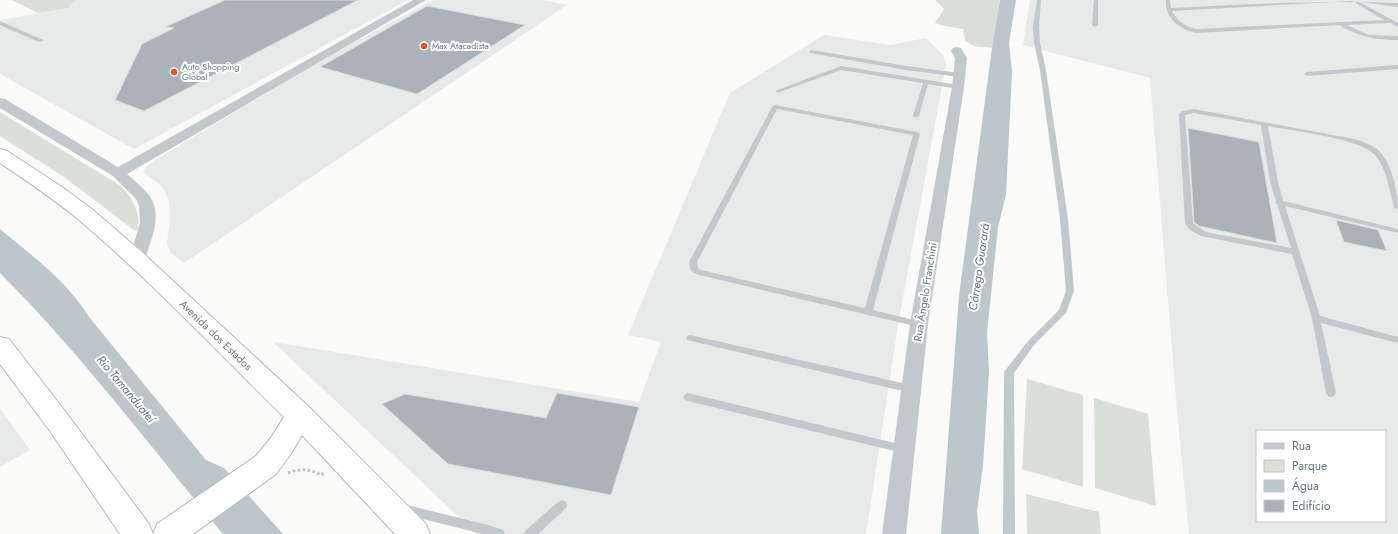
<svg xmlns="http://www.w3.org/2000/svg" width="1398" height="534" font-family="Jost,sans-serif">
	<style>
		.built { fill: #e8e9e9; fill-rule: evenodd }
		.green { fill: #dadfd7 }
		.water { fill: #bbc7cb }
		.building { fill: #aab3b9; stroke: #dcdcda }
		.lines { fill: none; stroke-linecap: round; stroke-linejoin: round }
		.highway-casing { stroke: #b4b9bd; stroke-width: 2 }
		.path { stroke: #bbbfc2; stroke-width: 3; stroke-dasharray: 2.5 2.5; stroke-linecap: butt }
		.lane { fill: #c3c8cc; fill-rule: evenodd }
		.street { fill: #c3c8cc; fill-rule: evenodd }
		.highway { fill: #fff; fill-rule: evenodd }
		.poi-dot { fill: #e4572e; stroke: #fff; stroke-width: 1.5 }
		.labels { text-anchor: middle; stroke-width: 4; stroke-linejoin: round; paint-order: stroke }
		.far-poi-label { font-size: 9px; fill: #657683; stroke: #fff; text-anchor: start }
		.street-label { font-size: 11px; fill: #657683; stroke: #fff }
		.water-label { font-size: 12px; font-style: italic; fill: #60757c; stroke: #fff }
	</style>
	<rect width="100%" height="100%" fill="#fafaf8"/>
	<path class="built" d="M77,0h331l-274,149 -134,-75v-54l69,-12 3,-5z
		M433,0h110l24,5 -383,258 -13,-10 -4,-9 3,-26 -1,-16 -5,-12 -6,-7 -13,-9 -1,-3 1,-3 10,-8 177,-106z
		M1030,0h368v534h-209l-12,-123 -27,-333 -127,-33zM1257,431h128v90h-128z
		M824,35l66,10 36,-7 17,17 3,10 -47,254 -33,215h-389l-204,-192 366,60 22,-60 -33,-7 102,-242z
		M0,409l30,41 -30,17z"/>
	<path class="green" d="M12,0h65l-5,3 -3,5 -31,5z
		M935,0h65l-8,48 -18,-2 -9,-5 -2,-12 -18,-3 -10,-3 9,-14z
		M0,112l121,74c10,10 22,29 16,45l-3,-1 -70,-53 -64,-41z
		M1027,379l56,16v92l-61,-18z
		M1094,398l54,16 8,92 -61,-18z
		M1026,494l73,18 2,22h-74z"/>
	<path class="water" d="M1000,0h16l-7,43 3,29 -6,123 -8,32 -11,106 2,39 -6,94 -6,45 2,23h-38l18,-238 33,-248z
		M0,229c31,26 68,53 89,88l117,143 18,8 59,66h-60c-73,-88 -142,-180 -223,-261z"/>
	<path class="building" d="M225,0h133l-214,111 -29,-11 27,-56 32,-16 -9,-1z
		M427,6l98,19 -108,69 -97,-27z
		M1188,128l71,14 18,101 -78,-17 -5,-4z
		M1336,220l42,10 9,21 -43,-9z
		M557,393l82,14 -28,88 -163,-31 -66,-60 23,-10 141,24z"/>
	<g class="lines">
		<g class="highway-casing">
			<path id="highway" d="M0,149l7,2 55,36 31,23 52,45 163,151 118,118 4,10h-35l-93,-99 -12,20 -14,19 -83,60h-73l-70,-103 -50,-67v-27l9,2 59,76 81,109 4,10 4,-10 99,-68 14,-17 14,-22c-67,-66 -134,-137 -205,-197 -25,-21 -52,-39 -79,-57z"/>
		</g>
		<path class="path" d="M288,473c12,-5 22,-4 33,2l5,-3"/>
		<path class="lane" d="M1037,0h4l-2,27 1,16 6,27 22,149 6,72 -8,22 -32,32 -20,28 1,161h-12l1,-162 24,-31 31,-31 7,-19 -6,-72 -20,-149 -6,-27 -1,-16z
			M1094,0h4v25l-3,2 -3,-2z
			M1166,0h4l1,8c75,-4 152,-8 227,-5v4l-39,-5 39,21v4l-8,-4 -44,2 23,10 29,1v4c-24,0 -38,-3 -59,-15l-143,8c-17,-5 -31,-14 -30,-33zM1352,1l32,19 -188,9c-10,-2 -19,-8 -24,-18z
			M0,21l43,19 1,1 -5,1 -39,-17z
			M812,50l94,16 53,7 3,2 -3,2 -53,-7 -96,-17v-2z
			M1398,65v4l-91,7 -3,-2 3,-2z
			M841,66l117,19 3,2 -3,2 -30,-5 -9,32 -3,2 -3,-2 10,-33 -82,-13 -61,22 -2,1 -3,-2z
			M775,105l142,27 3,2 -47,176 49,12 1,2 -1,2 -3,1 -220,-52 -8,-4 -2,-9 83,-155zM777,109l136,26 -48,173 -164,-38 -3,-2 -1,-6z
			M1194,109l160,30c8,2 16,5 23,10 15,13 21,43 21,61l-4,-2c-4,-16 -7,-38 -18,-52 -14,-18 -84,-25 -108,-30l10,56 5,19 115,28v4l-113,-27 35,110 78,21v6l-77,-20 15,70 -2,3 -3,1 -3,-1 -2,-3 -14,-75 -20,-64 -91,-18 -11,-6 -5,-6 -6,-110 4,-3zM1194,113l67,12 9,57 6,19 -1,1 2,2 14,44 -85,-16 -13,-9 -8,-108z
			M690,335l221,50 3,1 2,3 -2,3 -3,1 -224,-53 -1,-2 1,-2z
			M688,393l215,52 4,1 1,3 -1,3 -4,1 -215,-52 -3,-1 -2,-3 2,-3z
			M562,500l4,2 1,3 -1,3 -28,26h-14l2,-4 32,-28z
			M403,504l85,21 15,5 2,4h-22l-80,-20 -4,-2 -1,-3 1,-3z"/>
		<path class="street" d="M413,0h13l-299,174c7,6 15,13 21,20 16,19 3,45 -3,66l-2,4 -6,2 -6,-2 -2,-4 11,-37 -1,-17 -3,-7 -23,-23 -113,-68v-10l5,1 113,68z
			M957,47l4,1 6,10 -3,29 -36,237 -22,210h-24l28,-210 42,-237 3,-29 -4,-7 2,-3z"/>
		<use href="#highway" class="highway"/>
	</g>
	<g class="poi-dot">
		<circle cx="424" cy="46" r="4"/>
		<circle cx="174" cy="72" r="4"/>
	</g>
	<g class="labels">
		<g class="far-poi-label">
			<text x="432" y="49">Max Atacadista</text>
			<text x="182" y="70">Auto Shopping<tspan x="182" dy="10">Global</tspan></text>
		</g>
		<g class="street-label">
			<text transform="translate(925 292) rotate(-81)" y="4">Rua Ângelo Franchini</text>
			<text transform="translate(216 335) rotate(44)" y="4">Avenida dos Estados</text>
		</g>
		<g class="water-label">
			<text transform="translate(979 267) rotate(-82)" y="4">Córrego Guarará</text>
			<text transform="translate(126 389) rotate(50)" y="4">Rio Tamanduateí</text>
		</g>
	</g>
	<rect x="1256" y="430" width="130" height="92" fill="#ffffff" stroke="#c1c8cd"/>
	<rect x="1264" y="443" width="20" height="6" fill="#c3c8cc" stroke="#c1c8cd"/>
	<text x="1292" y="450" font-size="12" fill="#657683">Rua</text>
	<rect x="1264" y="460" width="20" height="12" fill="#dadfd7" stroke="#c1c8cd"/>
	<text x="1292" y="470" font-size="12" fill="#657683">Parque</text>
	<rect x="1264" y="480" width="20" height="12" fill="#bbc7cb" stroke="#c1c8cd"/>
	<text x="1292" y="490" font-size="12" fill="#657683">Água</text>
	<rect x="1264" y="500" width="20" height="12" fill="#aab3b9" stroke="#c1c8cd"/>
	<text x="1292" y="510" font-size="12" fill="#657683">Edifício</text>
</svg>
